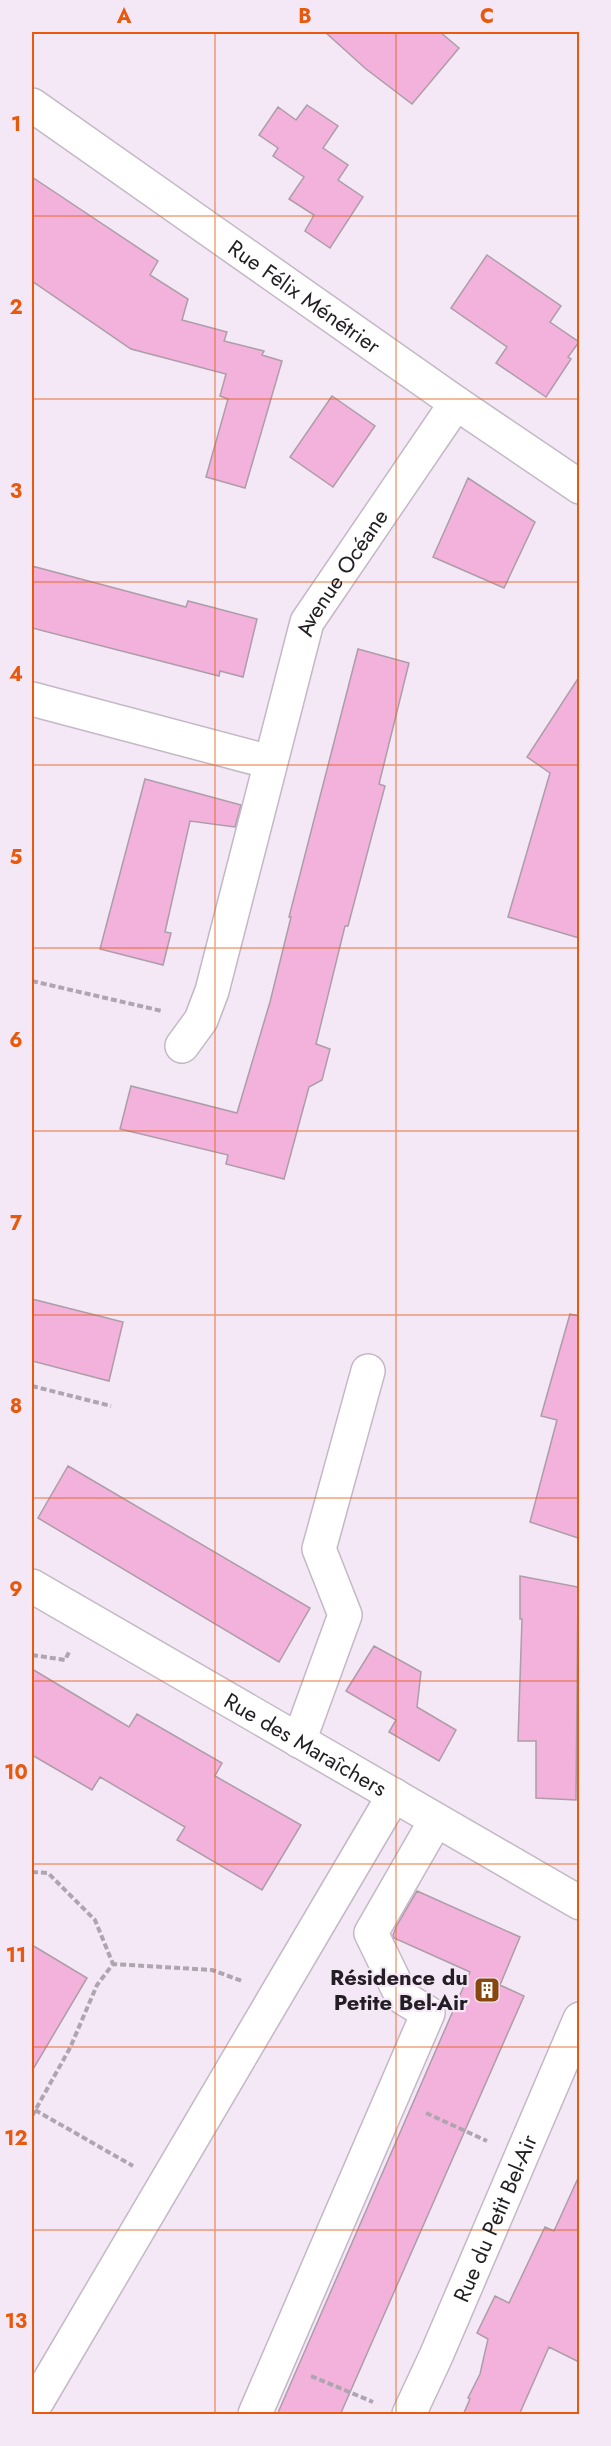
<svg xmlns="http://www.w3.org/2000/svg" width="611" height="2446" font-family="Jost,sans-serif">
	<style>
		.building { fill: #f3b2dc; stroke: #ad9da7; stroke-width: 1.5 }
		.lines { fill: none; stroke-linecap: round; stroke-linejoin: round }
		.minor-casing { stroke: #c4b8c6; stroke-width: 36 }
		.path { stroke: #afa5b0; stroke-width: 4; stroke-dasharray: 6 3; stroke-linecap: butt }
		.minor { stroke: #fff; stroke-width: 33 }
		.grid { fill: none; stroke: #e8590c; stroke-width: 1.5; stroke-opacity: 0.55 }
		.labels { text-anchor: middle; stroke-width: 4.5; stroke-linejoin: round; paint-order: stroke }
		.street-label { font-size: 22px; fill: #221e23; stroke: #f4e7f6 }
		.poi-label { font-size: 22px; font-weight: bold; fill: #221e23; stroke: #f4e7f6; text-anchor: end }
		.neatline { fill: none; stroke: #e8590c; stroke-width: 2 }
		.grid-label { font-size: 20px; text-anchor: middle; font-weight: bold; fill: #e8590c }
	</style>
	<rect width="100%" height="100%" fill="#f4e7f6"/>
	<path class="building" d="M325,32h115l19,16 -47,56 -46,-35z
		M307,105l31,21 -15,22 25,17 -10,15 25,17 -33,51 -25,-17 9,-16 -25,-16 15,-22 -31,-21 5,-8 -19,-13 19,-28 18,13z
		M32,177l126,84 -8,14 38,24 -6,21 45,12 -3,9 40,10 -2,4 20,6 -37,127 -39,-11 22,-78 -8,-3 6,-22 -95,-25 -99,-68z
		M487,255l74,51 -11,16 29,20 -11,15 3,2 -25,38 -50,-34 11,-16 -56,-39z
		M332,396l43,30 -42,61 -43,-30z
		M468,478l67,44 -31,66 -71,-31z
		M32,566l154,41 2,-6 69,18 -14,58 -23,-6 -1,5 -187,-48z
		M358,649l51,14 -30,121 6,2 -37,140h-3l-29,118 14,5 -8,31 -13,7 -25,92 -58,-15 2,-9 -108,-26 11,-43 106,27 33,-111 21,-85h-2z
		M579,677v261l-71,-21 42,-144 -23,-16z
		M145,779l96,26 -6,22 -45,-6 -25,111 6,1 -8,32 -63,-16z
		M32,1299l91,23 -14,59 -77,-20z
		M570,1314l9,2 -1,222 -48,-16 27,-102 -16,-4z
		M68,1466l242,142 -31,54 -241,-144z
		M520,1576l58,11 -2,213 -40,-2v-57h-18l4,-122h-2z
		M374,1646l47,26 -4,35 39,23 -17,31 -50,-29 7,-12 -50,-29z
		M32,1669l97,58 8,-13 85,49 -7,13 86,49 -39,65 -85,-50 8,-13 -85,-50 -8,13 -60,-35z
		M417,1891l103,46 -20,48 24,11 -184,419h-63l193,-443 -76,-34 -1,-3 4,-10z
		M32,1945l55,33 -55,93z
		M579,2176v186l-30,-15 -30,68h-56l7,-16 -2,-1 12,-24 8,-35 -11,-6 18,-37 14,7 36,-76 9,4z"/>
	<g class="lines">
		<g class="minor-casing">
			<g id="minor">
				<path id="s1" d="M32,105l424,298 124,84"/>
				<path d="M32,699l238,63"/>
				<path id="s2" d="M182,1046l19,-26 11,-29 95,-369 149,-219"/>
				<path id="s3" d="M32,1586l548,317"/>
				<path d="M299,1741l46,-126 -26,-66 49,-178"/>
				<path d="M32,2410l362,-615"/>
				<path d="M255,2414l173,-401 -26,-16 -31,-64 65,-113"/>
				<path id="s4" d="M409,2414l27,-58 144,-337"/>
			</g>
		</g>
		<path class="path" d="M32,981l130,30
			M32,1386l79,20
			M32,1655l33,5 5,-10
			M32,1872l16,1 47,47 18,44
			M35,2110l98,56
			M426,2113l61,28
			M32,2116l38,-68 27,-63 16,-21 99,6 30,11
			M311,2376l62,26"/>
		<use href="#minor" class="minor"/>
	</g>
	<path class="grid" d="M215,32v2382M396,32v2382M32,216h548M32,399h548M32,582h548M32,765h548M32,948h548M32,1131h548M32,1315h548M32,1498h548M32,1681h548M32,1864h548M32,2047h548M32,2230h548"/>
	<defs>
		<g id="building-square" transform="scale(1.35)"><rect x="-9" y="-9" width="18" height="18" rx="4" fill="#87470e" stroke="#f4e7f6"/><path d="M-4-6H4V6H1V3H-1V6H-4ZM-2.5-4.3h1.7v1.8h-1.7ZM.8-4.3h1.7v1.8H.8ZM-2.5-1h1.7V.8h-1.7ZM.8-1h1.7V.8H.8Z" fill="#fff"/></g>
	</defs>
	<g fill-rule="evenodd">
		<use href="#building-square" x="487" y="1990"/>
	</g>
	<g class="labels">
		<g class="street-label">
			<text dy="8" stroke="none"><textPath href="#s1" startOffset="333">Rue Félix Ménétrier</textPath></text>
			<text dy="8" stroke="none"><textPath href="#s2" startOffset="504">Avenue Océane</textPath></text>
			<text dy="8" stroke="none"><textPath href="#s3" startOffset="316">Rue des Maraîchers</textPath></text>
			<text dy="8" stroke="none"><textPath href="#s4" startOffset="214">Rue du Petit Bel-Air</textPath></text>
		</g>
		<g class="poi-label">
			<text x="468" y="1985">Résidence du<tspan x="468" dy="25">Petite Bel-Air</tspan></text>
		</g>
	</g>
	<rect width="611" height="2446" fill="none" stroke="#f4e7f6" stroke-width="66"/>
	<rect x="33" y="33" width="545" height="2380" class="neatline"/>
	<g class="grid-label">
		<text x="124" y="23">A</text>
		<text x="305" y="23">B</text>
		<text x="487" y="23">C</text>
		<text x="16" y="131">1</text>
		<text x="16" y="314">2</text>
		<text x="16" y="498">3</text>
		<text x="16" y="681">4</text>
		<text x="16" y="864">5</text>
		<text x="16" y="1047">6</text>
		<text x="16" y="1230">7</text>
		<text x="16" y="1413">8</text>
		<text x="16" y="1596">9</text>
		<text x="16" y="1779">10</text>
		<text x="16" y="1962">11</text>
		<text x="16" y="2145">12</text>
		<text x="16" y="2328">13</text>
	</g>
</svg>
